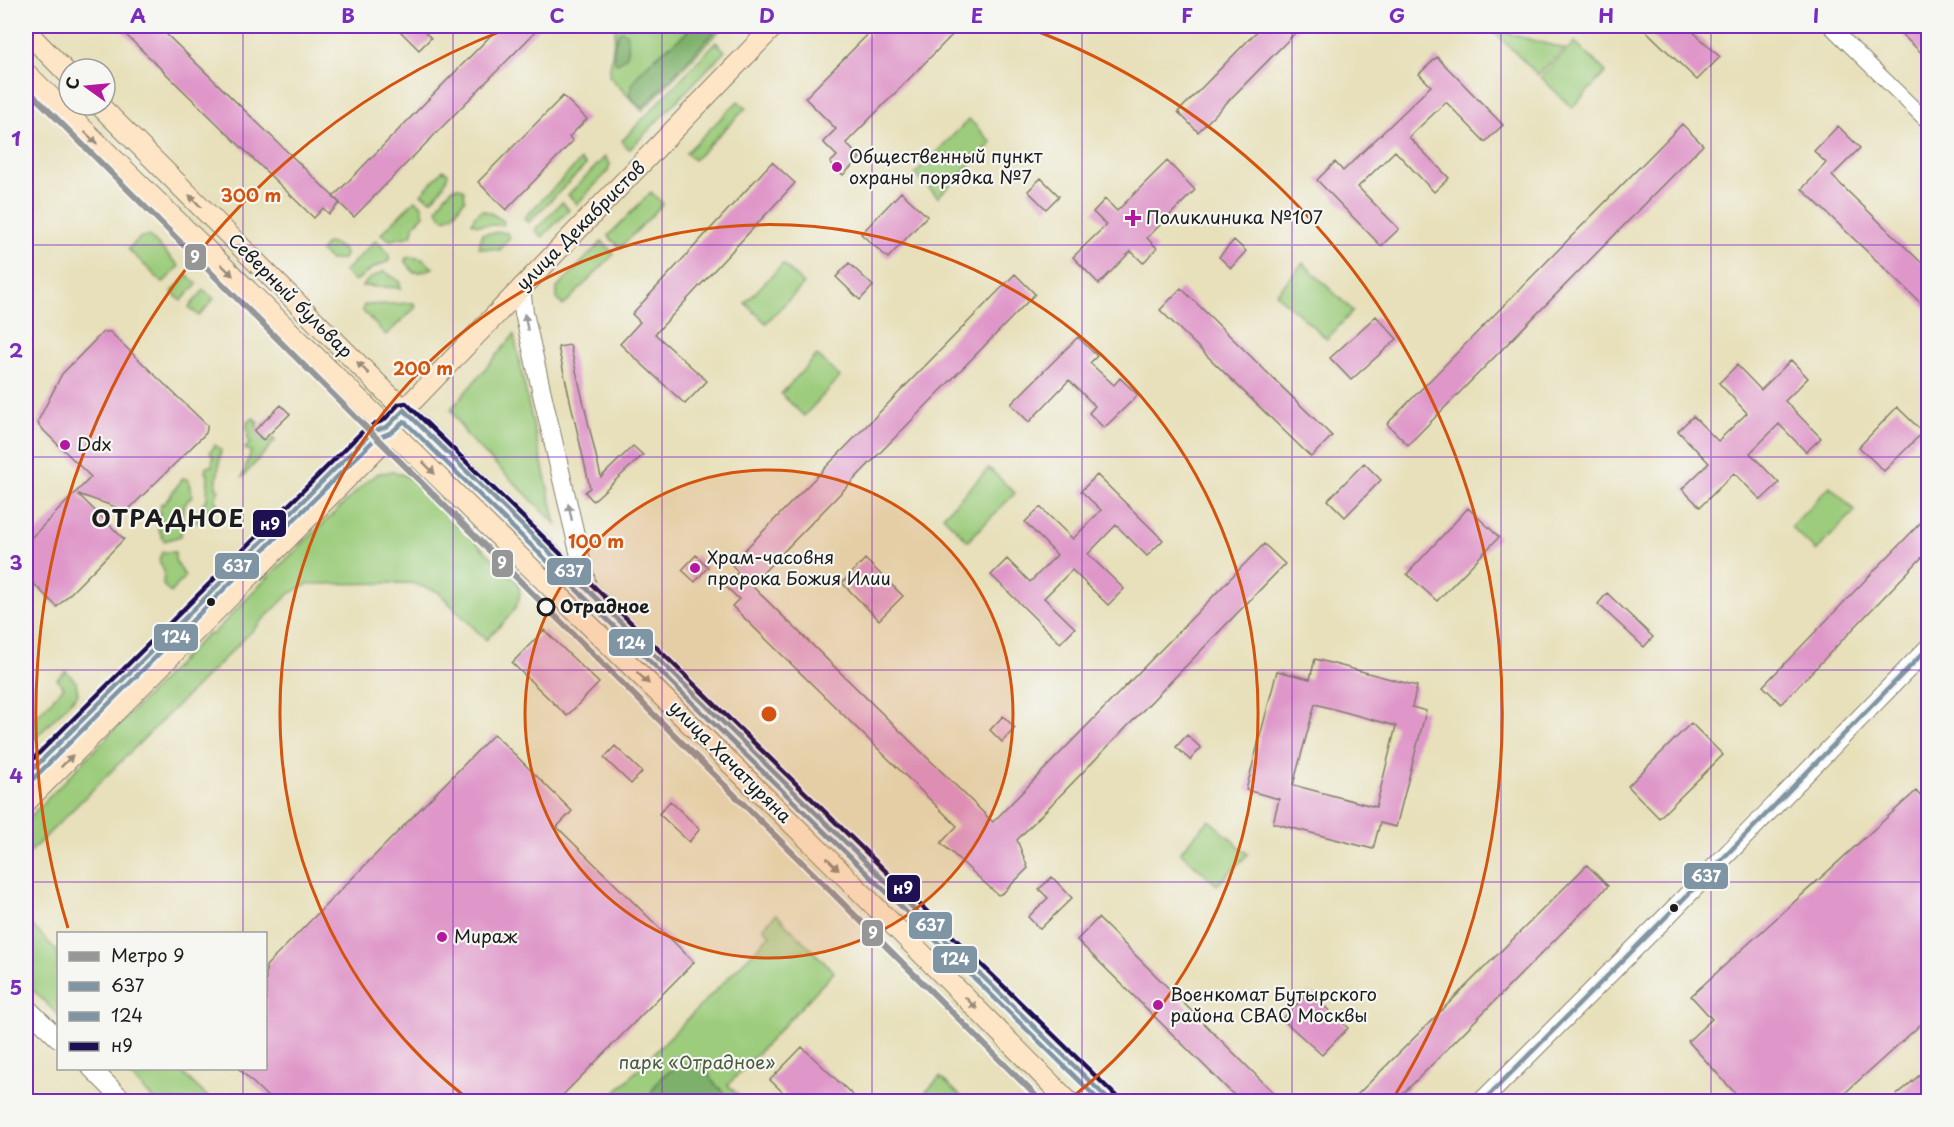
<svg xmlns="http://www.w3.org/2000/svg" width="1954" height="1127" font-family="'Playpen Sans',sans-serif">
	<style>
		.green { fill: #9ccc7b; stroke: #5c744c; stroke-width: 1.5 }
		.forest { fill: #7db06b; stroke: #4c6644; stroke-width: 1.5 }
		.building { fill: #df97c9; fill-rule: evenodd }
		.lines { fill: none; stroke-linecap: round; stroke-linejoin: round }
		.minor-casing { stroke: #827e6b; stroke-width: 16 }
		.tertiary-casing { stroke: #827e6b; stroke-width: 20 }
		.secondary-casing { stroke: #827e6b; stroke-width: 22 }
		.minor { stroke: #fff; stroke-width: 14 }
		.tertiary { stroke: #fff; stroke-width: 18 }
		.secondary { stroke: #fee5c5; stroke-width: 20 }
		.bus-1-casing { stroke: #f6f6f2; stroke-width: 9 }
		.bus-2-casing { stroke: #f6f6f2; stroke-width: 9 }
		.bus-3-casing { stroke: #f6f6f2; stroke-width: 9 }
		.bus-1 { stroke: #8095a4; stroke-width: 4.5 }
		.bus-2 { stroke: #8095a4; stroke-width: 4.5 }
		.bus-3 { stroke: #1f1051; stroke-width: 4.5 }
		.metro-1-casing { stroke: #f6f6f2; stroke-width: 10 }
		.metro-1 { stroke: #979696; stroke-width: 6 }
		.oneway { fill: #988b79 }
		.oneway2 { fill: #999 }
		.grid { fill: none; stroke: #7b2cbf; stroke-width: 1.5; stroke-opacity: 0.55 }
		.ring { fill: none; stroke: #d4530e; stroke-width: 3 }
		.poi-dot { fill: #b5179e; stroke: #f6f6f2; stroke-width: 2 }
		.bus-dot { fill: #1c1c1c; stroke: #f6f6f2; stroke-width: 2 }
		.stop-dot { fill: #f6f6f2; stroke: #1c1c1c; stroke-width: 3 }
		.labels { text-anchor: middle; stroke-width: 4.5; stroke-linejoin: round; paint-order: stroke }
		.poi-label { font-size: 18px; fill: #1c1c1c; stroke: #f6f6f2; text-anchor: start }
		.street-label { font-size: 18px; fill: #1c1c1c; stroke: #f6f6f2 }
		.stop-label { font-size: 18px; font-weight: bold; fill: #1c1c1c; stroke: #f6f6f2; text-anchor: start }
		.park-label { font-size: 18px; fill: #495a3d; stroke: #f6f6f2 }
		.district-label { font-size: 24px; font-weight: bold; letter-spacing: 1.5px; fill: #1c1c1c; stroke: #f6f6f2 }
		.centre { fill: #d4530e; stroke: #f6f6f2; stroke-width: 3 }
		.ring-label { font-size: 18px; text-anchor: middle; font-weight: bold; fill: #d4530e; stroke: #f6f6f2; stroke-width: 4.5; stroke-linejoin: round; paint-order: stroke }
		.line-badge { stroke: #f6f6f2; stroke-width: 2 }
		.badge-label { font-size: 16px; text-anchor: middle; font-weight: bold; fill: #fff }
		.neatline { fill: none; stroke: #7b2cbf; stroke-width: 2 }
		.grid-label { font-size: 20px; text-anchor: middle; font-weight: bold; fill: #7b2cbf }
	</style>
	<rect width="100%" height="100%" fill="#f6f6f2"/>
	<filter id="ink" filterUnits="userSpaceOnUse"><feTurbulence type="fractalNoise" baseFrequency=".0167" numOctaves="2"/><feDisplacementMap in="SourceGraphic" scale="12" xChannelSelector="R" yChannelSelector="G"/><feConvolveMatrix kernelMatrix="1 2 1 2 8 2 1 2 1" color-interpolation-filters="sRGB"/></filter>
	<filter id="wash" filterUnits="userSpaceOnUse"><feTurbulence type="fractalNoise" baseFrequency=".008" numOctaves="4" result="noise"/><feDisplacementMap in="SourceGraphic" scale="24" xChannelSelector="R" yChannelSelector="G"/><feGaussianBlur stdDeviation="1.35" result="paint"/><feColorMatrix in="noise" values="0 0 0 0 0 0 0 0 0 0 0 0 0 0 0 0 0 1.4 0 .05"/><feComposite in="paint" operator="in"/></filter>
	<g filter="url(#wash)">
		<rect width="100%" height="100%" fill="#e7e0ba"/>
		<path class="green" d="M616,26h103l3,2 -80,83 -33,-35z
			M1491,29l74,20 -27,26z
			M716,42l9,9 -95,98 -6,-4 -2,-4z
			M1575,42l31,30 -34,36 -31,-31z
			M738,101l8,7 -52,52 -8,-7z
			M969,119l23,24 -54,54 -23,-23z
			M605,157l5,7 -2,7 -31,33 -9,-9z
			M581,160l5,5 -58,58 -4,-5z
			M443,170l5,3c-1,9 -10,22 -17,27l-10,-6z
			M459,187l5,3 1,9 -12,16 -8,4 -4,-3 -4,-7 7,-12 9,-9z
			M651,192l12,12 -43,44 -12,-12z
			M415,200l6,4 3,11 -10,10 -3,11 -21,4 -9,-6z
			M562,202l7,8 -27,27 -7,-7z
			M482,210l10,4 12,7 -1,4h-25l-6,-2 2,-6z
			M501,232l6,1 3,4 -10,13 -21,-2 3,-14z
			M149,236l30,30 -16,17 -35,-34 13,-12z
			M376,240l13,14v7l-16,7 -16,12h-4l-9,-8z
			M602,241l12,13 -51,52 -6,-7v-11z
			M332,243l12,7 1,5 -2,4 -13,1 -10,-9 6,-7z
			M411,257l11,2 11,9 -12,4h-8l-8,-12 1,-2z
			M1303,263l50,48 -26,28 -51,-45z
			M783,264l21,20 -38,39 -21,-20z
			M384,271l15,10 2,7 -39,-2 7,-7z
			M187,275l10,9 -16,17 -9,-9z
			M204,290l10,9 -15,17 -10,-9z
			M414,303l2,4 -30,28 -24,-25 2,-5z
			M514,335l14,67 28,122 -89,-88 -16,-27z
			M817,355l23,22 -36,39 -23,-22z
			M254,418l4,5 -2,1 7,16 2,-1 4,3 4,-4 2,3 -33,37 9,-27 -6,-2 2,-3 4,-3 -3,-4 -1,-17z
			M215,445l6,5 -5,37 3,2 -4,12 3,2 -2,4 -19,16c-1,-10 3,-18 10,-24l1,-25 -3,-1 1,-6 6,-1 1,-9 -3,-5z
			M989,468l26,25 -47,48 -25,-25z
			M392,472l12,3 7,4 107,104c9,23 -18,42 -32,57l-49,-49 -26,-8 -103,1 -19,10 -263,262v-35l180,-186 7,-1 46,-48 109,-106 11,-7z
			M183,478l6,2 1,9 3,7c-13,7 -12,26 -12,40l-17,5 -6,-13 3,-25 3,1z
			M1830,486l25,25 -39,40 -25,-24z
			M162,552h13v8l10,16 -14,17 -8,-8 1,-14 -5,-11z
			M66,671l10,11 2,12 -52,54v-21l38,-40 -7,-8z
			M1209,820l39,34 -31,31 -37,-33z
			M776,914l58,58 -106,113 16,16 -138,1 164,-167 -7,-7z
			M26,919l32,33v63l-32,-32z
			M124,1069h54l34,32h-57z
			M940,1077l26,24h-49z"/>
		<path class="forest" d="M689,26h26l3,2 -76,80 -12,-12c-3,-22 41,-50 56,-63z
			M623,31l3,2c4,13 5,26 -10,30 -5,-9 -1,-22 3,-31z
			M694,1060l8,3 13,21 18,17h-82l-2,-4c12,-26 21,-26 45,-37z"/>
		<g id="blocks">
			<path class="building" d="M117,26h41l182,177 -11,11 -6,-6 -9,10z
				M395,26h24l12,12 -12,12z
				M500,26h41l-187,191 -21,-20z
				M876,26h85l-115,117 14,15 -17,17 -13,-12 7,-7 -14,-14 13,-13 -31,-31z
				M1262,26h40l-104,106 -20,-20z
				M1641,26h46l33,31 -23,23z
				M1893,26h36v34z
				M1437,57l66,68 -18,17 -39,-40 -37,35 40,41 -15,14 -39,-41 -37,36 41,42 -18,17 -64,-66 18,-18 8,9 88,-85 -12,-12z
				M563,96l24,23 -18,18 4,4 -67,69 -28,-28z
				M1682,124l21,21 -295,300 -21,-21z
				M1838,126l22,22 -28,28 97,94v41l-127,-122 24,-26 -12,-12z
				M1167,161l28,29 -48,48 10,10 -14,15 -12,-12 -32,33 -26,-27 33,-32 -13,-13 12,-13 12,12z
				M772,162l23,21 -140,151 52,47 -22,23 -65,-60 20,-22 -8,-8z
				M1041,178l18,18 -13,13 -18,-18z
				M901,192l26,24 -39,42 -27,-24z
				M1234,240l12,11 -15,17 -12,-11z
				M849,263l24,23 -13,14 -24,-23z
				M1015,274l20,20 -284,291 242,237 271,-278 21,20 -268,276 11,28 -25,25 -5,2 -57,-52 16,-17 -225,-220 7,-7 -14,-13 13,-14 -7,-8z
				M1181,288l151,148 -21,21 -151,-147z
				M1376,316l21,23 -46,41 -21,-22z
				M103,332h7l97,93v4l-1,4 -79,78 -49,-17 46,45 -67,68 -31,-31v-33l65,-66 -52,-51 -1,-5 24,-47z
				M1078,337l19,19 -7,7 24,22 6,-7 18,17 -34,33 -15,-15 6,-7 -26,-26 -40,42 -18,-18z
				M570,345l31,132 32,-31 10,9 -50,46 -8,-9 5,-4 -32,-141z
				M1791,360l17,18 -23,23 36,37 -15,14 -27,-28 -29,29 29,30 -18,17 -27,-27 -34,34 -18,-18 27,-26 -31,-32 15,-15 25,25 29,-28 -28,-30 18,-18 24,25z
				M281,405l9,9 -27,26 -9,-9z
				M1897,407l26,25 -39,39 -25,-24z
				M1364,463l17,17 -36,37 -17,-17z
				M1097,475l66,65 -16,16 -31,-31 -28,29 36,35 -16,16 -36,-35 -28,28 31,30 -15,15 -69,-68 16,-16 23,23 27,-27 -32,-33 15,-15 33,32 28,-29 -20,-19z
				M1468,508l31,29 -62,64 -30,-27z
				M1929,514v36l-148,154 -18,-18z
				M696,555l12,12 -13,15 -13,-12z
				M865,559l38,37 -24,24 -37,-37z
				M1607,593l46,44 -9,10 -46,-43z
				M544,630l55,53 -32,33 -55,-53z
				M1315,659l102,27 -5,21 14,4 -30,116 -16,-4 -7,26 -100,-26 6,-24 -33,-9 31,-119 33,8zM1315,704l81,22 -20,81 -83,-22z
				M1003,716l12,12 -13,14 -12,-12z
				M1691,723l32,32 -64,63 -31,-32z
				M494,734l78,77 -15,16 137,135 -137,139h-254l-8,-7 -8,7h-15l-34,-33h28v-102z
				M1187,735l14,13 -11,12 -14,-13z
				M615,746l27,26 -11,12 -27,-26z
				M1916,791l13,15v211l-93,84h-94l-54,-60 24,-22 -21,-23z
				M670,801l30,28 -11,13 -30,-28z
				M1587,865l21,21 -212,215h-45z
				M1052,877l20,21 -32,31 -12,-12 20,-19 -9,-9z
				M1098,918l173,172 12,11h-43l-163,-161z
				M1309,992l39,36 -26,27 -40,-36z
				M802,1047l57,54h-67l-22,-21z
				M1929,1067v34h-39z"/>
		</g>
	</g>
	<g filter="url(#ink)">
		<use href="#blocks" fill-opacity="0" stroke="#827e6b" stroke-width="1.5"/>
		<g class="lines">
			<g class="minor-casing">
				<path id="minor" d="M1830,26l98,96"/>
			</g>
			<g class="tertiary-casing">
				<path id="tertiary" d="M521,287l3,26 19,85 45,192
					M26,1007l32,31
					M91,1068l34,34
					M1481,1102l182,-182 265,-272"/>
			</g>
			<g class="secondary-casing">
				<path id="secondary" d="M26,31l43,44
					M26,73l796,780 247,249
					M99,105l305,305 708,692
					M26,776l345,-343 17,-7 16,-16 370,-384
					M26,802l356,-359 6,-17"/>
			</g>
			<use href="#minor" class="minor"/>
			<use href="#tertiary" class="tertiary"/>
			<use href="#secondary" class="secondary"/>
			<g class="bus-1-casing">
				<path id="bus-1" d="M26,776l345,-343 17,-7 16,-16 707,692
					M1482,1102l181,-182 265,-272"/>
			</g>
			<g class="bus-2-casing">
				<path id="bus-2" d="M31,781l344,-342 17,-7 12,-11 697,681"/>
			</g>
			<g class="bus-3-casing">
				<path id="bus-3" d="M26,766l340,-338 18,-8 15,-16 7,-1 711,694"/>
			</g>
			<use href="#bus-1" class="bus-1"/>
			<use href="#bus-2" class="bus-2"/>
			<use href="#bus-3" class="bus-3"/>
			<g class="metro-1-casing">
				<path id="metro-1" d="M26,88l1016,1014"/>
			</g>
			<use href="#metro-1" class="metro-1"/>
		</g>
		<defs><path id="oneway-solid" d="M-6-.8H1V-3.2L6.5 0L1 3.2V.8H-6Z" transform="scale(1.5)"/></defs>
		<g class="oneway">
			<use href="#oneway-solid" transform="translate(91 138) rotate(44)"/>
			<use href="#oneway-solid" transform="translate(195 201) rotate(-135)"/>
			<use href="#oneway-solid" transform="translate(227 270) rotate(44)"/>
			<use href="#oneway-solid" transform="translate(363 368) rotate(-135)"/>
			<use href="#oneway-solid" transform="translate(429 468) rotate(45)"/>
			<use href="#oneway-solid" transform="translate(643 678) rotate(44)"/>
			<use href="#oneway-solid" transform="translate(67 761) rotate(-45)"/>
			<use href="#oneway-solid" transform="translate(833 864) rotate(45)"/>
			<use href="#oneway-solid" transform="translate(971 1003) rotate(45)"/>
		</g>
		<g class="oneway2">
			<use href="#oneway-solid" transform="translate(526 322) rotate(-102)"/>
			<use href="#oneway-solid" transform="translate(570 512) rotate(-103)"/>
		</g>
	</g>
	<path class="grid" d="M243,26v908M453,26v1076M662,26v1076M872,26v1076M1082,26v1076M1292,26v1076M1501,26v1076M1711,26v1076M26,245h1902M26,457h1902M26,670h1902M26,882h1902M243,1068v34"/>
	<circle cx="769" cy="714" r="244" fill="#d4530e" fill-opacity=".12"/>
	<g class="ring">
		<circle cx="769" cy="714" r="244"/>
		<path d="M468 1099A489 489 0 1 1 1070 1099"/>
		<path d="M68 928A733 733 0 0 1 512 27M1026 27A733 733 0 0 1 1394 1097"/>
	</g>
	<g class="poi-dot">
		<circle cx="837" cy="167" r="6"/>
		<path d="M1130 209h6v6h6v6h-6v6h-6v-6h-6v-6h6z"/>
		<circle cx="65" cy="445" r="6"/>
		<circle cx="695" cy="568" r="6"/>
		<circle cx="442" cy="937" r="6"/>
		<circle cx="1158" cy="1005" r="6"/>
	</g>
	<g class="bus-dot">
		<circle cx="211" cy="602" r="5"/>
		<circle cx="1674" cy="908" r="5"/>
	</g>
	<circle class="stop-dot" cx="546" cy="607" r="8"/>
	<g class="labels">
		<g class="poi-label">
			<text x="849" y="163">Общественный пункт<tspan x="849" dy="21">охраны порядка №7</tspan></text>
			<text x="1146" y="224">Поликлиника №107</text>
			<text x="77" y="451">Ddx</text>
			<text x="707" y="564">Храм-часовня<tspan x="707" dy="21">пророка Божия Илии</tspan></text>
			<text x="454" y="943">Мираж</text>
			<text x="1170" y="1001">Военкомат Бутырского<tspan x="1170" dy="21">района СВАО Москвы</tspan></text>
		</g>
		<g class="street-label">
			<text transform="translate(581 226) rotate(-45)" y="6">улица Декабристов</text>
			<text transform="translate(290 296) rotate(45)" y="6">Северный бульвар</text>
			<text transform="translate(730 762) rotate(45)" y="6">улица Хачатуряна</text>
		</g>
		<g class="stop-label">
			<text x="560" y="613">Отрадное</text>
		</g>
		<g class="park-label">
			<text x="697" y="1069">парк «Отрадное»</text>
		</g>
		<g class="district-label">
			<text x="168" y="527">ОТРАДНОЕ</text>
		</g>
	</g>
	<circle cx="769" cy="714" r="9" class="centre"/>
	<g class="ring-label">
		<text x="251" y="202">300 m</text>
		<text x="423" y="375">200 m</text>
		<text x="596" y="548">100 m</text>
	</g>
	<g class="line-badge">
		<rect x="184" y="243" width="23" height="28" rx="6" fill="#979696"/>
		<rect x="252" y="509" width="35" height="29" rx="6" fill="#1f1051"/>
		<rect x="491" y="549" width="23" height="29" rx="6" fill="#979696"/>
		<rect x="214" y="552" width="46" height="28" rx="6" fill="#8095a4"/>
		<rect x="546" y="557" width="46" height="29" rx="6" fill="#8095a4"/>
		<rect x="153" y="623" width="46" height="29" rx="6" fill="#8095a4"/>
		<rect x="608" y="628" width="46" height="29" rx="6" fill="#8095a4"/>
		<rect x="1683" y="862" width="46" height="28" rx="6" fill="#8095a4"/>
		<rect x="886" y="874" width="35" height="29" rx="6" fill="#1f1051"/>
		<rect x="908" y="911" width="45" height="29" rx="6" fill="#8095a4"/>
		<rect x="861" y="919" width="23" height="28" rx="6" fill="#979696"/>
		<rect x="932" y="945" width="46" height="29" rx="6" fill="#8095a4"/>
	</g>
	<g class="badge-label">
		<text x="195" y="263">9</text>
		<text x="270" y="530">н9</text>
		<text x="502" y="569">9</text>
		<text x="237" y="572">637</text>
		<text x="569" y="577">637</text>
		<text x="176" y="643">124</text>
		<text x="631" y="649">124</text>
		<text x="1706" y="882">637</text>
		<text x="903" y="894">н9</text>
		<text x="930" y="931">637</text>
		<text x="873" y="939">9</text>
		<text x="955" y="965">124</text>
	</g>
	<rect width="1954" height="1127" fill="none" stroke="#f6f6f2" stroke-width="66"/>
	<rect x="57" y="932" width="210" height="138" fill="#f6f6f2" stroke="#9f9f9c" stroke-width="1.5"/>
	<rect x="69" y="952" width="30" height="9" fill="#979696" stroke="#9f9f9c" stroke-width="1.5"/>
	<text x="111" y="962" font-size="18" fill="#1c1c1c">Метро 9</text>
	<rect x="69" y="982" width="30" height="9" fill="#8095a4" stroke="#9f9f9c" stroke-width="1.5"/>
	<text x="111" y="992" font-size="18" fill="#1c1c1c">637</text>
	<rect x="69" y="1012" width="30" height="9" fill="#8095a4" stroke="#9f9f9c" stroke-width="1.5"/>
	<text x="111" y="1022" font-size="18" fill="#1c1c1c">124</text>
	<rect x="69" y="1042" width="30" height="9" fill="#1f1051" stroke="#9f9f9c" stroke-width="1.5"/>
	<text x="111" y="1052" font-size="18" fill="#1c1c1c">н9</text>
	<g transform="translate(87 87) rotate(285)"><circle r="28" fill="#f6f6f2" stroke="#9f9f9c" stroke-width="1.5"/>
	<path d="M0-4.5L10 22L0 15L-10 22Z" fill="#b5179e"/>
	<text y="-9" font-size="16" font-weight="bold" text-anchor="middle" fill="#1c1c1c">С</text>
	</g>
	<rect x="33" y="33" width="1888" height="1061" class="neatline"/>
	<g class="grid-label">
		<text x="138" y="23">A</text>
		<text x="348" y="23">B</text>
		<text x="557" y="23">C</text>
		<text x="767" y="23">D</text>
		<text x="977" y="23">E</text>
		<text x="1187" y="23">F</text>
		<text x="1397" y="23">G</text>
		<text x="1606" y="23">H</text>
		<text x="1816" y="23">I</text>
		<text x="16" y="146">1</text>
		<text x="16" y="358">2</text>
		<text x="16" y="570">3</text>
		<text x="16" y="783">4</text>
		<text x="16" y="995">5</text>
	</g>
</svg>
